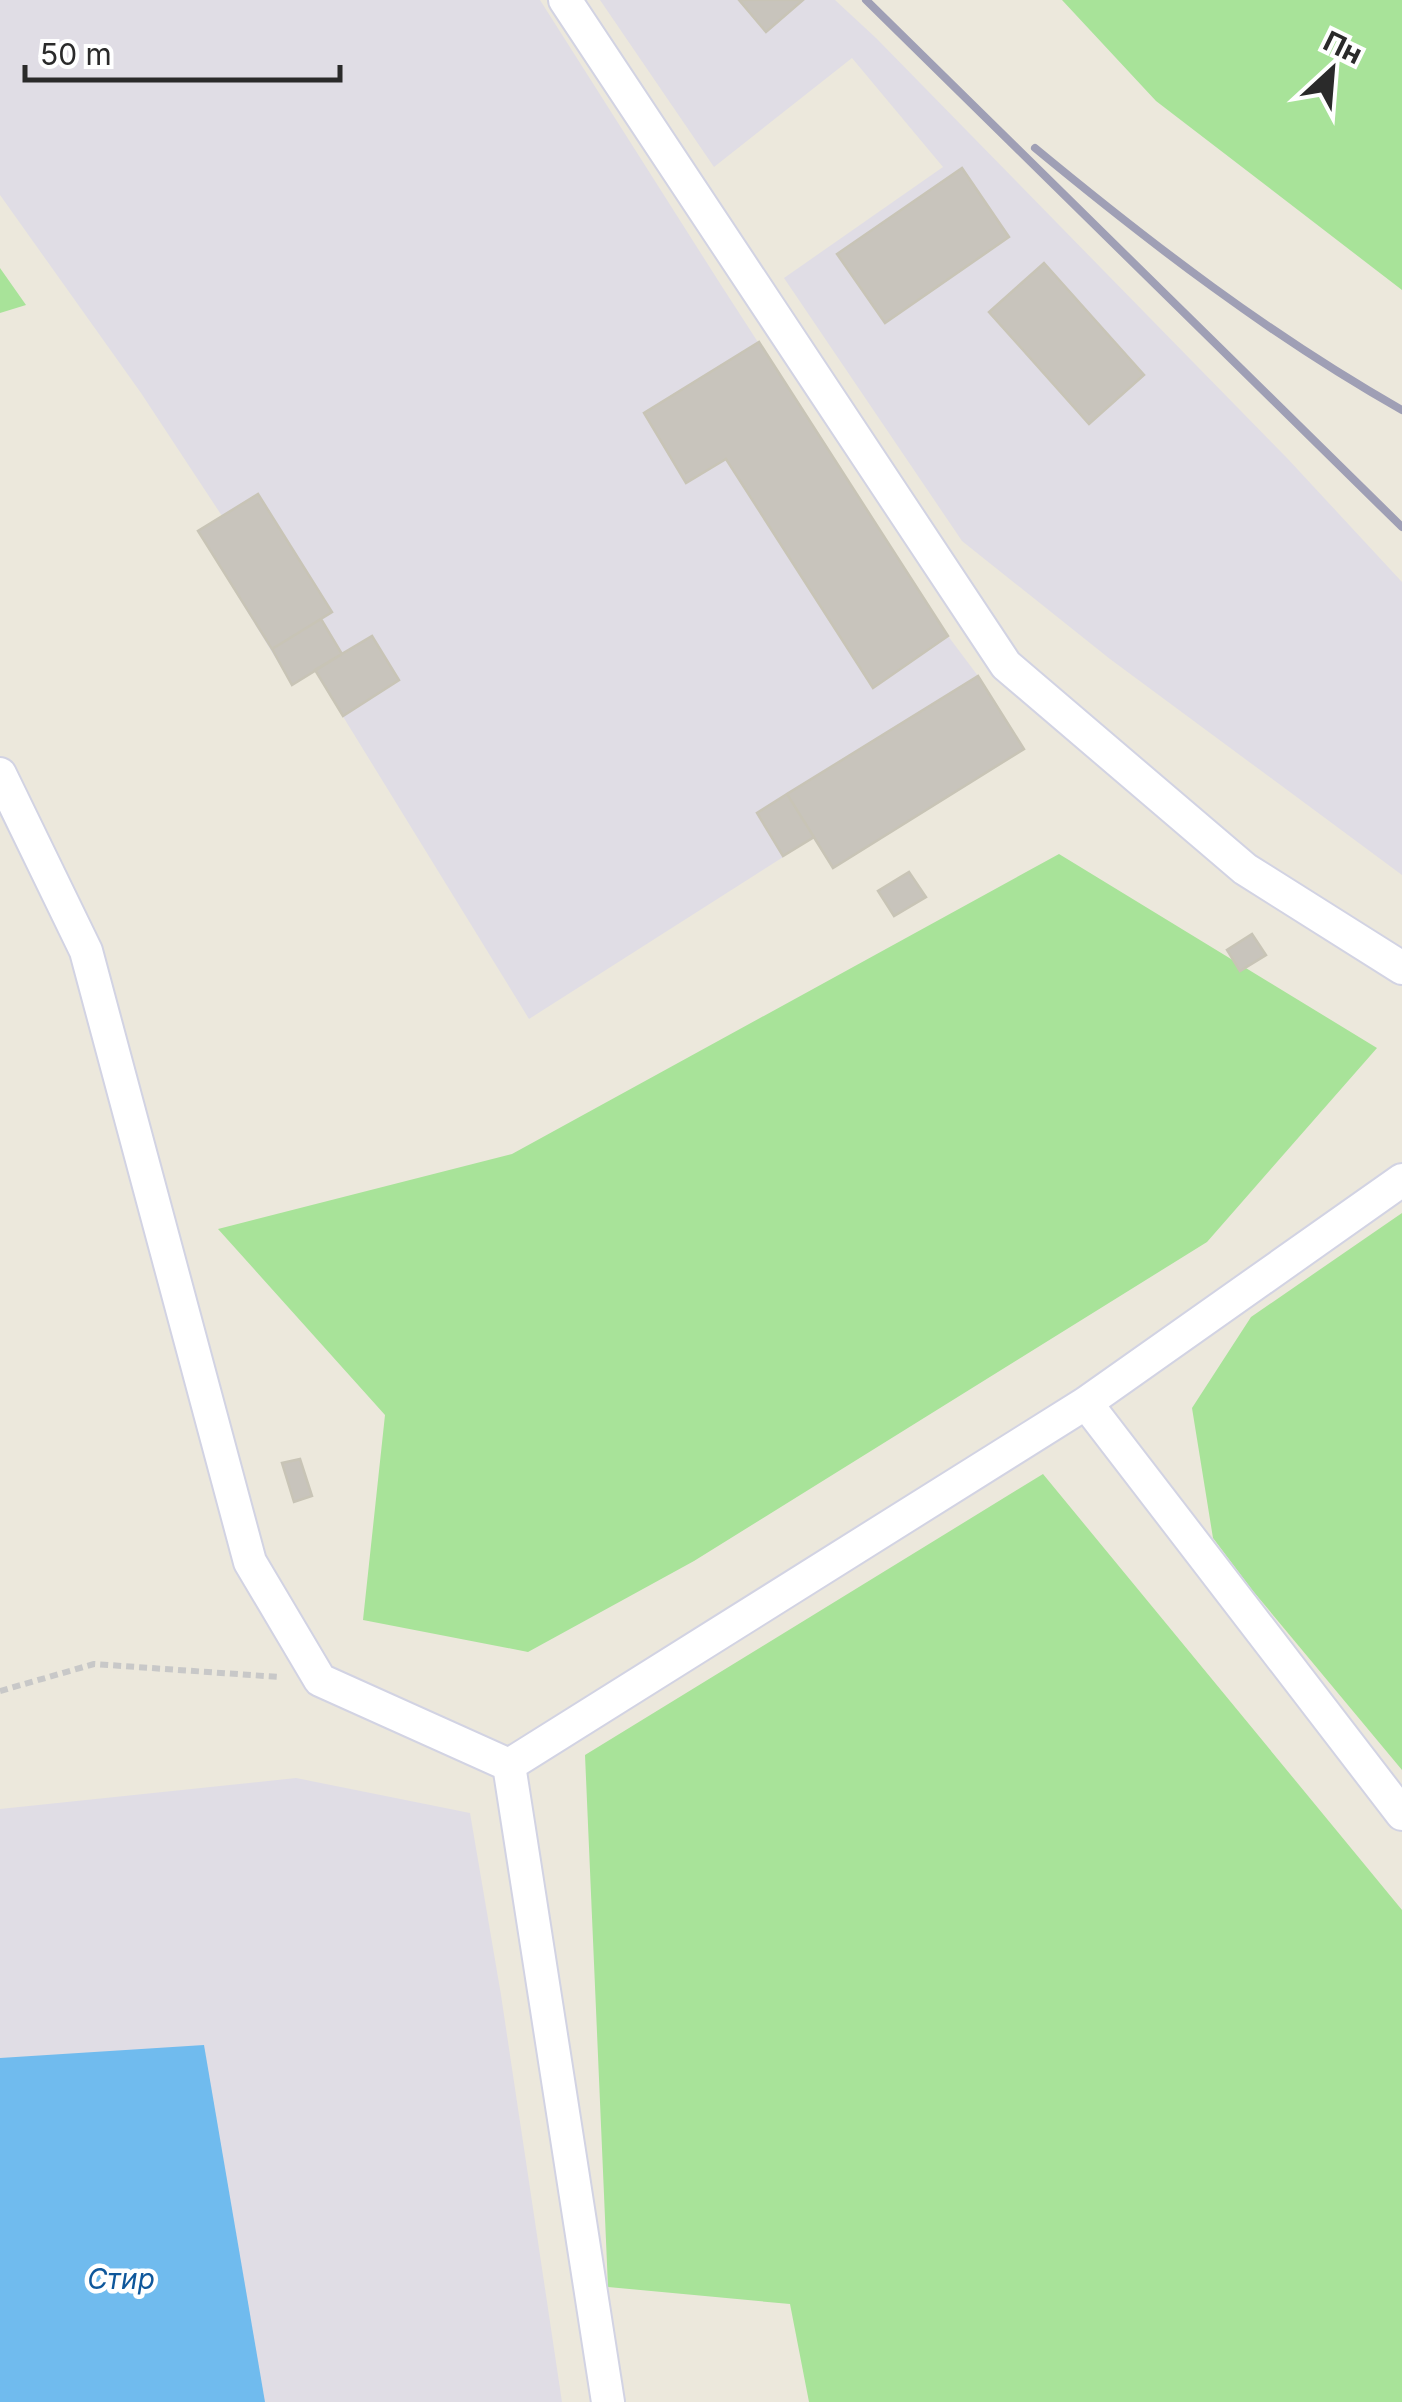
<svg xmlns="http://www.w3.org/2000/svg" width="1402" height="2402" font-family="Inter,sans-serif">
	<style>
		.industrial { fill: #e0dde5 }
		.green { fill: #a8e399 }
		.water { fill: #70bbee }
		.building { fill: #c8c4bc; stroke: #c8c4b6; stroke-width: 2.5 }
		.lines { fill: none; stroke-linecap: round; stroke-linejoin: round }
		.street-casing { stroke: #d2d3e3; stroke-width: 36 }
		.path { stroke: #c8c8c8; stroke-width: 6; stroke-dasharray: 8 5; stroke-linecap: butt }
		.street { stroke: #fff; stroke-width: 32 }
		.rail { stroke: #9f9fb5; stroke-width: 8 }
		.labels { text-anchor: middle; stroke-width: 9; stroke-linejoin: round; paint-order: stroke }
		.water-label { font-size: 28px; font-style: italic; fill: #0e579b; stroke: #fff }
	</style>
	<rect width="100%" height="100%" fill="#ece8dc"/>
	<path class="industrial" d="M0,0h540l181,285 227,351 30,40 46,73 -191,119 -20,-30 -284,181 -214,-348 -23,14 -94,-154 24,-15 -81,-123 -141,-198z
		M600,0h235l41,38 411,420 115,124v293l-292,-216 -148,-118 -178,-263 159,-111 -91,-109 -138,109z
		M296,1778l174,35 31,182 61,407h-562v-593z"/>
	<path class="green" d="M1062,0h340v290l-246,-189z
		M0,268l26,37 -26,8z
		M1059,854l318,194 -170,194 -513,319 -166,91 -165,-32 22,-205 -167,-186 294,-75z
		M1402,1213v557l-149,-179 -40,-53 -21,-130 59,-91z
		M1043,1474l359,436v492h-593l-19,-98 -182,-17 -23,-532z"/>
	<path class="water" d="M204,2045l61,357h-265v-344z"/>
	<path class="building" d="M739,0h64l-37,32z
		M962,168l47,69 -124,86 -48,-69z
		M1044,263l100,112 -55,49 -100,-112z
		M759,342l189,294 -75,52 -147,-229 -40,24 -42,-70z
		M258,494l74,118 -60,37 -74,-118z
		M321,619l21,35 -50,31 -20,-36z
		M372,636l27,44 -56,36 -28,-46z
		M978,676l46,73 -191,119 -46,-74z
		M787,794l27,43 -31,19 -26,-43z
		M909,872l17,25 -32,19 -16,-25z
		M1252,934l14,21 -26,16 -13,-21z
		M300,1459l12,37 -18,6 -12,-39z"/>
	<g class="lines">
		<g class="street-casing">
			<path id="street" d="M565,0l441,665 239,204 157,99
				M0,774l86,177 164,611 70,118 189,85 577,-362 316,-223
				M1086,1403l316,411
				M509,1765l99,637"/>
		</g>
		<path class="path" d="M0,1691l94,-27 185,13"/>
		<use href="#street" class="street"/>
		<path class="rail" d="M866,0l536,527
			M1035,148c115,95 236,188 367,262"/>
	</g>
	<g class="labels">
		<g class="water-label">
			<text x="121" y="2289">Стир</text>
		</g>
	</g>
	<g transform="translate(1332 70) rotate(26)" stroke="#ffffff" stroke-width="8" paint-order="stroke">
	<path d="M0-8L18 38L0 25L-18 38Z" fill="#2a2a2a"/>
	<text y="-15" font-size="28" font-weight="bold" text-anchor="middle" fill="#2a2a2a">Пн</text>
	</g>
	<path d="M25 65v15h315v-15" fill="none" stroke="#2a2a2a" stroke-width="5"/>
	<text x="40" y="65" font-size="30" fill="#2a2a2a" stroke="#ffffff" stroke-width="8" paint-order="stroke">50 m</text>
</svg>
